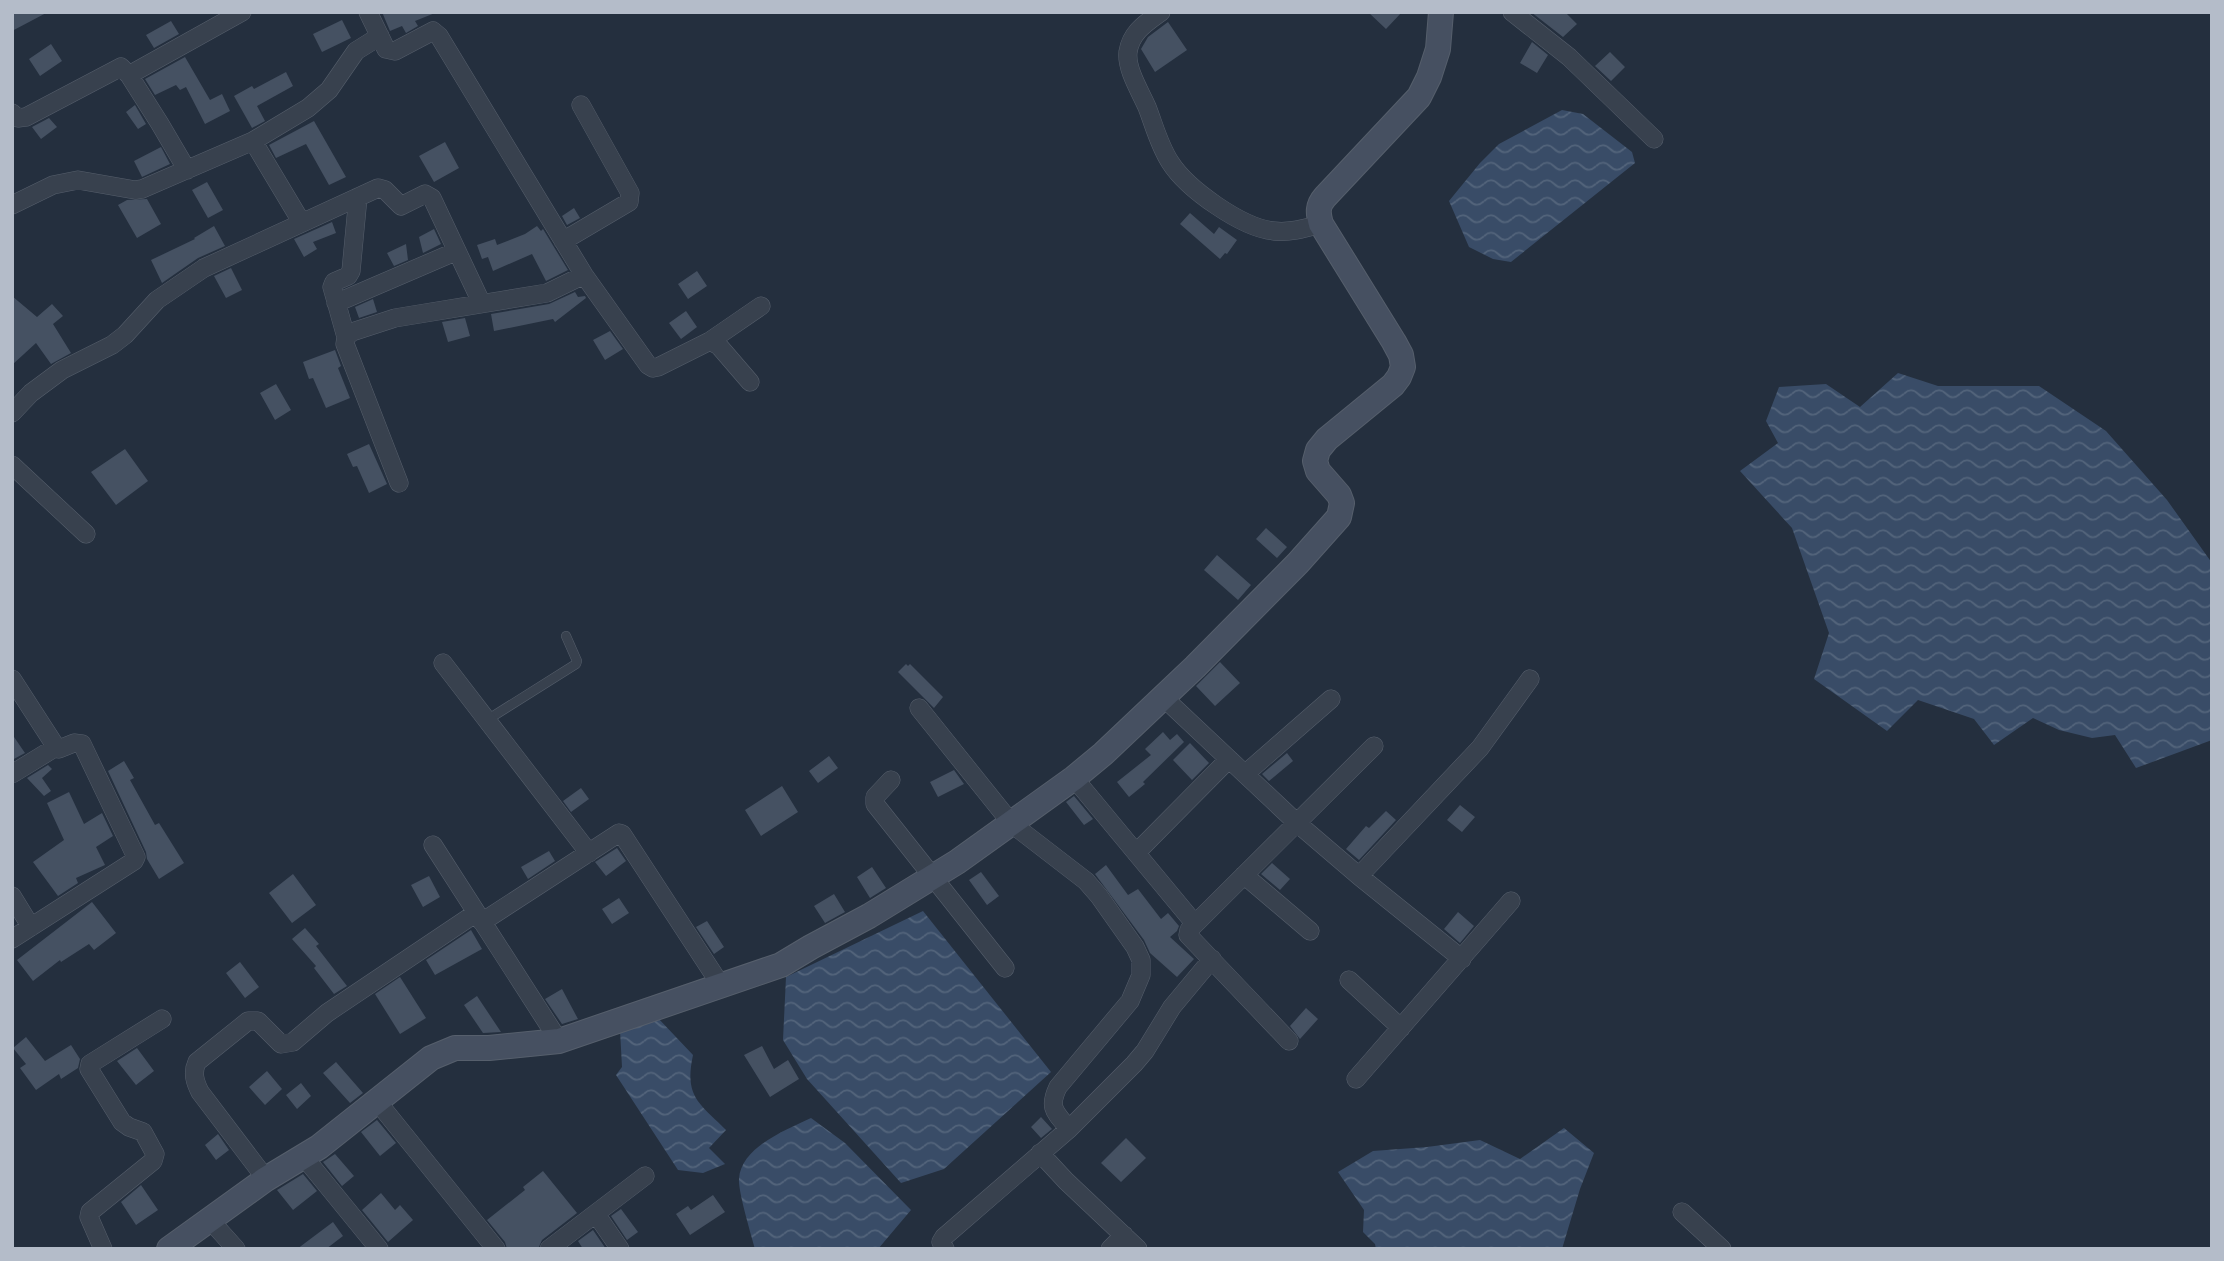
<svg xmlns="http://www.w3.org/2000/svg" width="2224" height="1261" font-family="Jost,sans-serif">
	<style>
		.water { fill: url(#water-waves) }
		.building { fill: #455162 }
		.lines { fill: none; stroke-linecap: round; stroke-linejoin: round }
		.lane-casing { stroke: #565f6c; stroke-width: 10 }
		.street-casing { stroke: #565f6c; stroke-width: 19 }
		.secondary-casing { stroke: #565f6c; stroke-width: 26 }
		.lane { stroke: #38414e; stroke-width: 9 }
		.street { stroke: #38414e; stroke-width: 18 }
		.secondary { stroke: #465061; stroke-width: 24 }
	</style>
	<defs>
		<pattern id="water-waves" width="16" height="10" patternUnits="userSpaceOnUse" patternTransform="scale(1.75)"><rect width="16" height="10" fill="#394c67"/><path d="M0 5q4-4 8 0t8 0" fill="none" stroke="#53647b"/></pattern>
	</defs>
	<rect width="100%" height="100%" fill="#242f3e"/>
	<path class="water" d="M1562,110l21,4 49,38 3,11 -124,99 -18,-3 -24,-12 -20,-46 31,-38 19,-19z
		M1898,373l40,13h101l67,45 61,69 45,63v177l-76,28 -21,-33 -23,3 -33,-8 -26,-12 -39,27 -20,-26 -56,-19 -31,31 -73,-52 15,-46 -37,-105 -52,-57 38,-28 -12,-22 13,-34 47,-3 34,23z
		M923,911l128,161 -107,97 -43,14 -94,-104 -24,-39 3,-63z
		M657,1017l36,38c-9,42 6,48 33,75l-17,18 16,16 -22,9 -25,-3 -62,-95 6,-8 -2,-37z
		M811,1118l34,25 66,67 -33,39h-123c-4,-15 -17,-58 -16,-70 2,-32 47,-49 72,-61z
		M1564,1128l30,25 -14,36 -18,60h-186l-1,-5 -12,-12 1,-22 -26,-38 35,-21 54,-4 53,-7 40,19z"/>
	<path class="building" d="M12,12h36l-36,19z
		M382,12h52l1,1 -20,8 3,5 -12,7 -4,-7 -12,5z
		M1368,12h34l-16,17z
		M1531,12h34l12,12 -14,13z
		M342,20l9,18 -29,14 -9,-18z
		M171,21l8,13 -25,14 -8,-13z
		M1168,22l19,28 -32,22 -14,-23 7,-12z
		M1532,42l16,13 -11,18 -17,-10z
		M51,44l11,17 -22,15 -11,-17z
		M1610,52l15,15 -14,14 -16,-15z
		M185,57l25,43 12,-6 8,17 -25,13 -19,-37 -6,3 -4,-5 -21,10 -10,-16z
		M286,72l7,14 -36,20 8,15 -13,7 -18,-32 18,-10 2,3z
		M135,105l11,19 -8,5 -12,-17z
		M49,118l8,9 -16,12 -9,-12z
		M314,121l32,56 -17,8 -23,-41 -30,14 -7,-13z
		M445,142l14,26 -25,14 -15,-26z
		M161,147l9,17 -28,13 -8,-16z
		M207,182l16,28 -15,8 -16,-28z
		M147,199l14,25 -24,14 -19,-33 9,-5z
		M574,208l6,10 -13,7 -5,-9z
		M1190,213l24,21 5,-7 18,13 -10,14 -2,-1 -5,6 -40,-35z
		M332,222l4,11 -23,9 4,7 -13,8 -10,-18z
		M214,226l11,20 -27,12 -36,25 -11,-23 44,-21 -1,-1z
		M537,226l4,5 2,-2 25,41 -22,11 -14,-27 -39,17 -5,-14 -6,2 -5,-14 18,-6 2,6 28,-11z
		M434,229l7,15 -18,9 -4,-16z
		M406,244l2,16 -14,6 -7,-13z
		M231,268l11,22 -16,8 -12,-22z
		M697,271l10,15 -19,13 -10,-15z
		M575,292l3,5 7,-1 1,2 -31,24 -2,-3 -59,12 -3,-17 58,-10z
		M12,296l25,21 15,-13 11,12 -10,8 18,29 -20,11 -15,-21 -24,22z
		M373,299l4,13 -18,6 -4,-11z
		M686,311l11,16 -16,12 -12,-16z
		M465,318l5,18 -22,6 -6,-20z
		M610,331l13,18 -18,11 -12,-20z
		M335,350l6,16 -3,2 12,30 -24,10 -13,-30 -4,1 -6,-17z
		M276,384l15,26 -16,10 -15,-27z
		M369,444l18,40 -18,9 -12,-27 -4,1 -6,-13z
		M125,449l23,32 -32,24 -25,-33z
		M1266,528l21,19 -10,11 -21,-19z
		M1217,555l34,30 -13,15 -34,-30z
		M1220,662l20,21 -25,23 -19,-20z
		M906,664l2,2 2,-2 33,33 -9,11 -36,-36z
		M1163,732l7,8 7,-6 7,8 -41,40 2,2 -16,13 -12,-15 34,-27 -6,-6z
		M12,734l13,19 -13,7z
		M1190,743l19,20 -17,17 -19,-20z
		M1287,753l6,8 -24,20 -7,-7z
		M829,756l9,12 -20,15 -9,-12z
		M124,761l10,17 -4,2 25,45 4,-2 25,40 -25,16 -12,-20 -1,-7 -38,-81z
		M48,765l4,4 -10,9 9,13 -7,5 -17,-18z
		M954,770l10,14 -26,13 -8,-15z
		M782,786l16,26 -37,24 -16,-26z
		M581,788l8,11 -18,13 -8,-11z
		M69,792l15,32 18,-11 11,23 -17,11 9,18 -29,13 2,5 -20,13 -25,-34 31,-22 -17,-37z
		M1074,796l19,23 -9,6 -18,-23z
		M1460,805l15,12 -13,15 -15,-12z
		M1386,811l10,9 -37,40 -13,-11 20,-23 3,2z
		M617,848l9,13 -20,15 -11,-14z
		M549,851l6,10 -27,18 -7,-12z
		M1272,863l18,16 -10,11 -19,-16z
		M1106,865l22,30 10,-6 23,30 7,-6 11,13 -2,5 -7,6 24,22 -17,18 -27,-24 -6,-13 -49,-66z
		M872,867l14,21 -16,10 -13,-21z
		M981,872l18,24 -12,9 -18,-25z
		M293,874l23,31 -24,18 -23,-30z
		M429,876l11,21 -17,10 -12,-22z
		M834,894l11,18 -20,11 -11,-17z
		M619,898l10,15 -17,11 -10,-15z
		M92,902l24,31 -22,17 -5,-6 -28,18 -1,-2 -27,21 -16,-21z
		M1458,912l16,14 -14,17 -16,-14z
		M707,921l17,26 -10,7 -18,-27z
		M305,928l14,16 -3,2 31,40 -13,8 -20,-26 2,-2 -24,-27z
		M471,930l11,19 -47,26 -9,-15z
		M240,962l19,25 -14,11 -19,-25z
		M400,977l26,41 -26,16 -25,-40z
		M562,989l16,30 -16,5 -17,-25z
		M477,996l24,36 -18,1 -19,-28z
		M1306,1008l12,11 -18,20 -10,-13z
		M26,1037l19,24 26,-16 9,14 -2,9 -17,11 -2,-5 -23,16 -16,-22 6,-4 -13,-16z
		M762,1046l12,23 14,-9 11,19 -29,18 -26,-42z
		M137,1048l17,23 -18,14 -19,-24z
		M336,1062l27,31 -13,10 -27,-30z
		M267,1071l15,18 -17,16 -16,-18z
		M301,1083l10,13 -14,13 -11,-14z
		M1041,1117l11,12 -11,9 -10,-11z
		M377,1120l19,23 -16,13 -19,-24z
		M218,1134l11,16 -13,10 -11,-15z
		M1126,1138l20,20 -25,24 -20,-19z
		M335,1154l19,22 -12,10 -19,-24z
		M543,1171l34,42 -35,27 -4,9h-31l-2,-7 -18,-22 38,-30 -2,-3z
		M303,1174l14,17 -24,19 -16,-20z
		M141,1185l17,25 -22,15 -15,-23z
		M381,1193l14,17 5,-5 13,15 -25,22 -26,-32z
		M713,1195l12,17 -35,23 -14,-21 12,-8 3,4z
		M621,1209l17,23 -11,8 -16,-24z
		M333,1222l10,14 -17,13h-29z
		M593,1230l13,19h-23l-5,-8z"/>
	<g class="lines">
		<g class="lane-casing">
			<path id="lane" d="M487,720l89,-56 1,-3 -11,-25"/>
		</g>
		<g class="street-casing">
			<path id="street" d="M368,12l18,37 9,2 38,-20 6,5 145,239 64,90 5,3 5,-1 52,-26 9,5 31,36
				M1161,12c-15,11 -30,20 -33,40 -2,17 12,39 19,55 7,18 12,38 23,55 17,27 72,66 104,69 16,2 32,-3 47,-7
				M1512,12l57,45 85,82
				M129,75l113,-63
				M12,113l6,5 8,-1 95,-50 8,8 31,49 27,46
				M253,141l49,82
				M12,205l41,-20 25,-5 57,10 7,-1 111,-48 55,-33 21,-18 27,-39 24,-15
				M563,241l66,-39 1,-9 -49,-88
				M336,303l121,-52
				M346,337l-14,-50 2,-5 14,-6 3,-5 7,-74
				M710,341l51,-35
				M12,413l19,-20 31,-23 50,-25 13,-10 32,-35 47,-32 174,-80 7,2 16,16 24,-12 7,4 49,104
				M12,465l74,69
				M399,483l-54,-139 1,-7 6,-5 43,-14 152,-25 37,-18
				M443,663l146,190
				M12,679l44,68 3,2 15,-6 8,1 54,113 -2,4 -122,78
				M1164,698l133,125 62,53 103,83
				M919,708l93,116 74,57 13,15 36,51 6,13v15l-11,26 -72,86c-10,21 -3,25 11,42
				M12,774l44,-27
				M1245,774l86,-75
				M1074,778l121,146
				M891,780l-16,17v7l130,164
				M433,845l126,196
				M1136,853l93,-94
				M1244,875l66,56
				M1359,876l121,-128 50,-69
				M12,896l19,31
				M482,922l137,-89 3,1 100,153
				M1349,980l52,48
				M1289,1041l-101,-106 1,-5 185,-184
				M1356,1079l155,-178
				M376,1100l120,149
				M1040,1153l26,28 72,68
				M304,1157l75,92
				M266,1179l-66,-87c-5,-10 -8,-19 -3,-30l51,-41h10l23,23 12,-2 34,-29 149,-100
				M1682,1212l40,37
				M596,1214l24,35
				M210,1220l26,29
				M103,1249l-14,-32 1,-5 63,-51 2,-7 -12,-22 -14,-5 -7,-5 -33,-53 1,-5 72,-45
				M549,1249l96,-73
				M945,1249l-4,-7 3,-5 125,-108 65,-65 11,-13 27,-44 40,-48
				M1110,1249l14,-14"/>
		</g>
		<g class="secondary-casing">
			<path id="secondary" d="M169,1249l97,-70 53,-32 112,-89 24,-10h34l70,-7 222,-76 30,-18 58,-31 88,-54 117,-84 29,-24 92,-87 103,-104 41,-46 3,-14 -3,-8 -21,-24 -3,-10 3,-11 9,-11 66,-54 6,-8 4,-10 -2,-12 -7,-13 -73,-118c-3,-11 -4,-18 4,-27l94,-100 10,-20 9,-28 3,-37"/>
		</g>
		<use href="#lane" class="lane"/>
		<use href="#street" class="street"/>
		<use href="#secondary" class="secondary"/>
	</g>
	<rect width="2224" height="1261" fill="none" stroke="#b4bcc9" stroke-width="28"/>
</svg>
